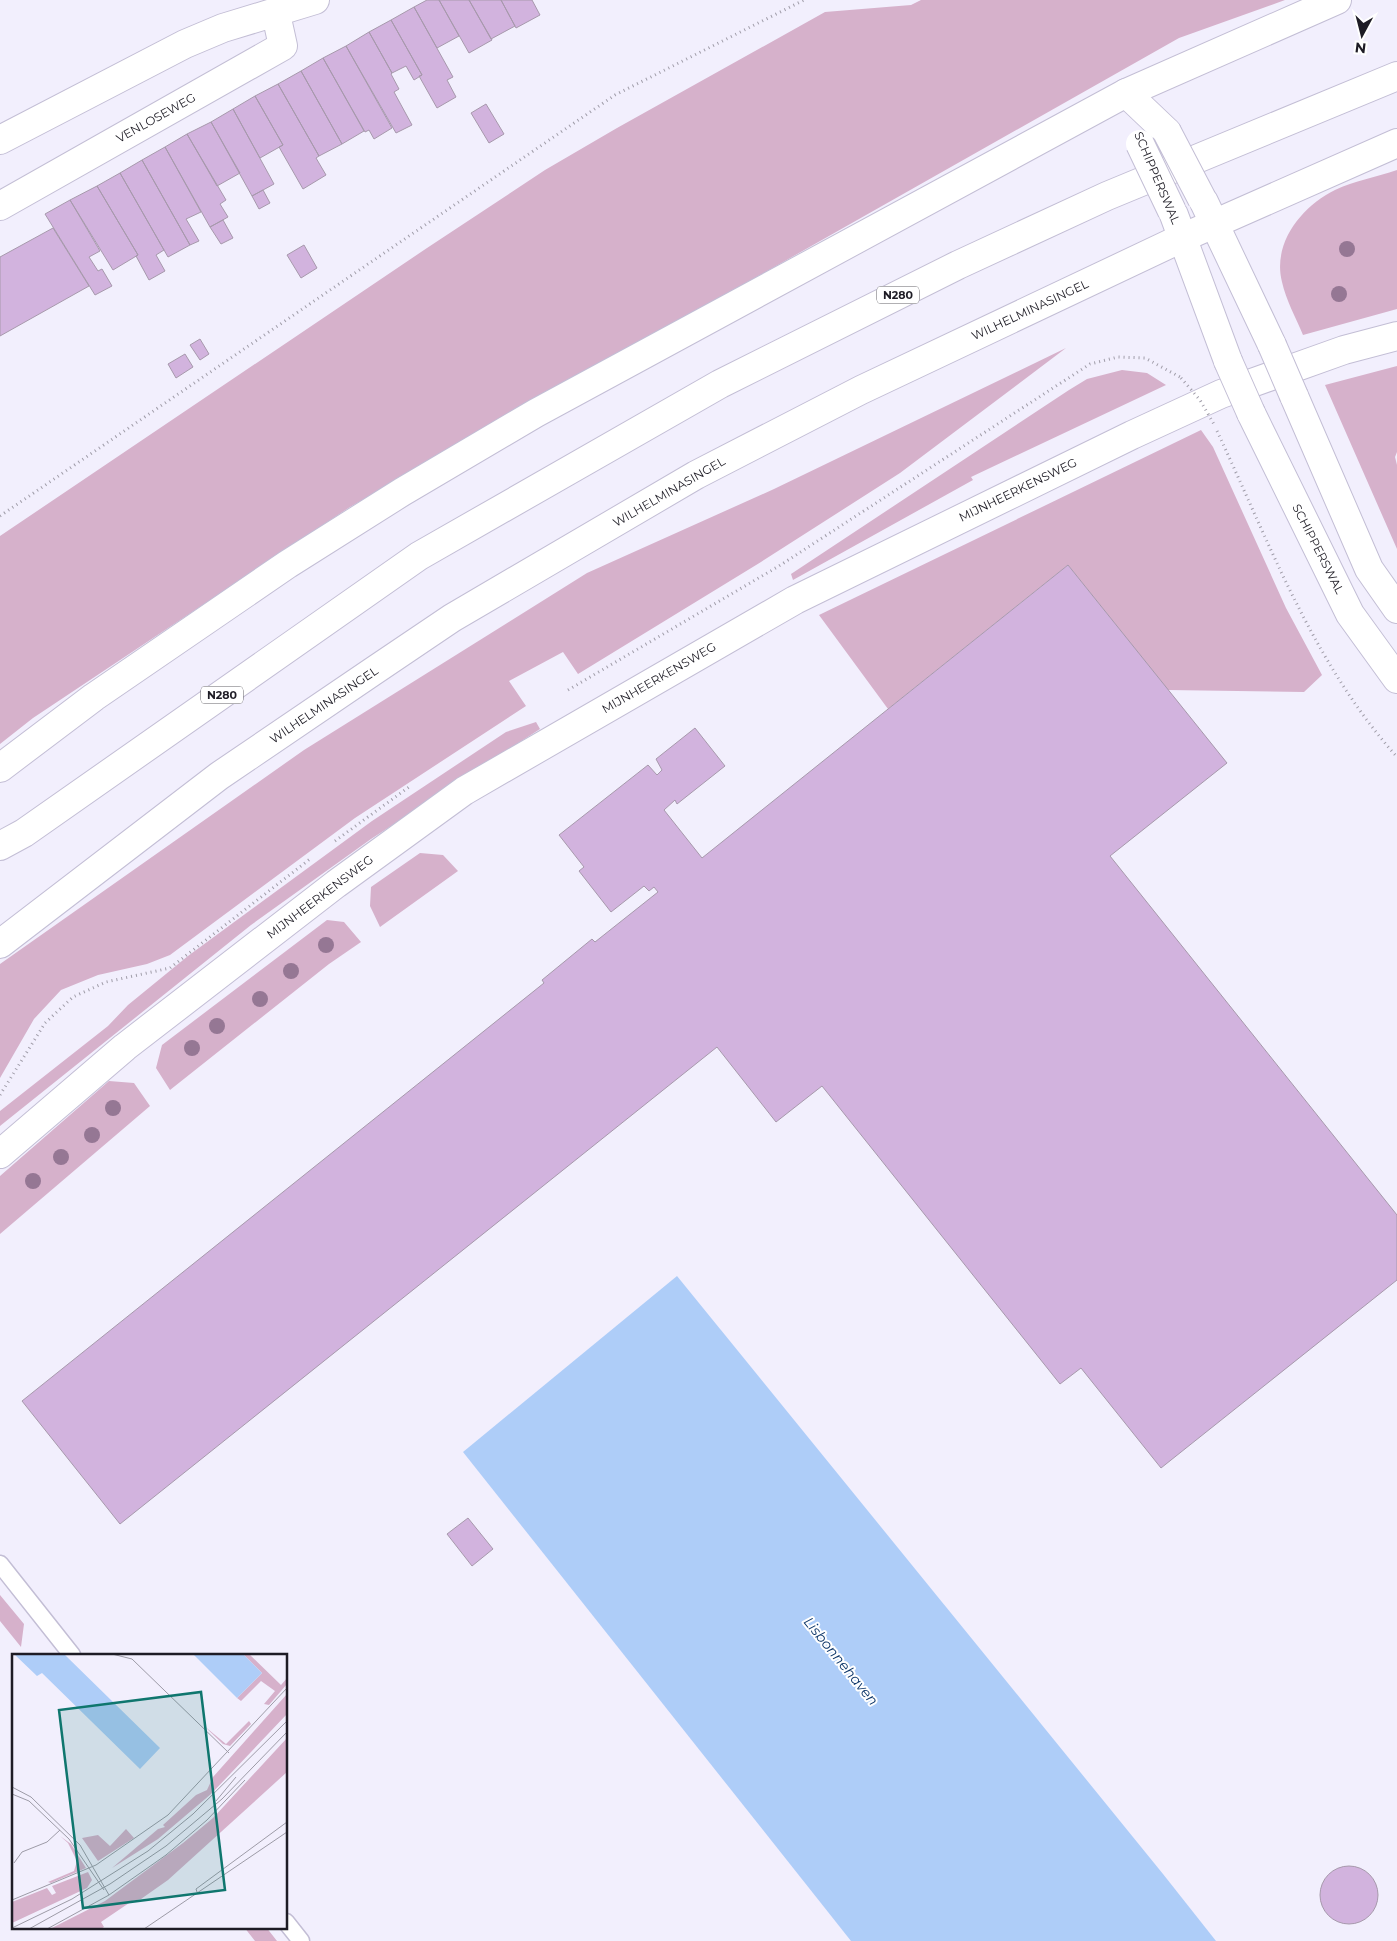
<svg xmlns="http://www.w3.org/2000/svg" width="1397" height="1941" font-family="Montserrat,sans-serif">
	<style>
		.green { fill: #d6b1cb }
		.water { fill: #aecdf8 }
		.building { fill: #d2b3de; stroke: #a799ac }
		.lines { fill: none; stroke-linecap: round; stroke-linejoin: round }
		.service-casing { stroke: #c3bed5; stroke-width: 19 }
		.minor-casing { stroke: #c3bed5; stroke-width: 30 }
		.tertiary-casing { stroke: #c3bed5; stroke-width: 30 }
		.secondary-casing { stroke: #c3bed5; stroke-width: 30 }
		.primary-casing { stroke: #c3bed5; stroke-width: 30 }
		.path { stroke: #a09da9; stroke-width: 3; stroke-dasharray: 1 4; stroke-linecap: butt }
		.service { stroke: #fff; stroke-width: 16 }
		.minor { stroke: #fff; stroke-width: 28 }
		.tertiary { stroke: #fff; stroke-width: 28 }
		.secondary { stroke: #fff; stroke-width: 28 }
		.primary { stroke: #fff; stroke-width: 28 }
		.minor-bridge-casing { stroke: #c3bed5; stroke-width: 30; stroke-linecap: butt }
		.path-bridge { stroke: #a09da9; stroke-width: 3; stroke-dasharray: 1 4; stroke-linecap: butt }
		.minor-bridge { stroke: #fff; stroke-width: 28 }
		.tree { fill: #957794 }
		.labels { text-anchor: middle; stroke-width: 4; stroke-linejoin: round; paint-order: stroke }
		.shield { fill: #fff; stroke: #626066; stroke-width: 1 }
		.shield-label { font-size: 11px; font-weight: bold; fill: #1e1c25 }
		.street-label { font-size: 12px; fill: #1e1c25; stroke: #fff }
		.water-label { font-size: 14px; font-style: italic; fill: #0d3669; stroke: #fff }
		.inset-road { fill: none; stroke: #9d9ba7; stroke-width: 1 }
		.view { fill: #0f766e; fill-opacity: 0.15; stroke: #0f766e; stroke-width: 2.5 }
		.inset-edge { fill: none; stroke: #1e1c25; stroke-width: 2.5 }
	</style>
	<rect width="100%" height="100%" fill="#f2effd"/>
	<path class="green" d="M921,0h364l-106,38 -829,469 -317,211 -33,26v-208l427,-288 118,-78 72,-42 208,-116 86,-7z
		M1397,170v139l-94,26c-7,-17 -17,-35 -21,-53 -10,-39 20,-76 53,-92 19,-9 42,-13 62,-20z
		M1066,348l-166,125 -139,89 -183,112 -15,-22 -54,29 17,25 -171,112 -185,137 -23,9 -49,11 -37,15 -27,29 -34,59v-114l304,-214 283,-177 187,-84z
		M1397,366v86l-2,5 2,8v84l-72,-164z
		M1122,370l25,3 19,12 -195,92 2,3 -180,100 -2,-6 278,-184 18,-11z
		M1201,430l12,17 73,161 36,67 -18,17 -136,-2 -100,-125 -180,144 -69,-94z
		M536,722l4,7 -169,110 -120,86 -251,201v-15l108,-85 20,-21 60,-49 184,-135 134,-89z
		M420,853l23,2 15,16 -78,56 -10,-21 1,-19z
		M327,920l17,2 17,20 -32,22 -159,126 -14,-22 6,-23z
		M109,1081l25,2 16,23 -150,128v-58z
		M0,1595l24,29 -3,23 -21,-26z
		M244,1927h22l11,14h-22z"/>
	<path class="water" d="M677,1276l486,598 53,67h-365l-388,-489z"/>
	<path class="building" d="M427,0h12l20,36 -22,12 -23,-41z
		M439,0h30l23,40 -23,13z
		M469,0h32l14,26 -24,13z
		M501,0h31l8,15 -24,13z
		M414,7l39,70 -6,3 9,17 -19,11 -18,-32 3,-1 -31,-55z
		M391,20l31,55 -8,5 -8,-14 -14,7 -23,-41z
		M369,32l23,41 -1,1 8,15 -5,3 18,33 -16,8 -50,-87z
		M346,46l46,82 -18,11 -5,-9 -4,2 -42,-74z
		M323,58l41,73 -22,13 -41,-73z
		M301,71l41,73 -23,12 -41,-72z
		M278,84l41,72 -3,2 10,17 -23,14 -24,-42 4,-2 -28,-49z
		M255,96l28,49 -23,13 -27,-49z
		M486,104l18,30 -15,9 -18,-30z
		M233,109l41,75 -22,12 -41,-74z
		M211,122l29,51 -23,13 -30,-52z
		M187,134l39,66 -6,4 8,13 -18,10 -45,-80z
		M165,147l36,65 -15,7 13,22 -9,4 -48,-85z
		M142,160l48,85 -22,12 -48,-84z
		M120,173l44,77 -8,5 9,16 -16,9 -13,-24 2,-1 -41,-69z
		M97,186l41,69 -25,15 -43,-70z
		M263,190l7,13 -11,6 -7,-13z
		M70,200l30,51 -11,6 9,14 4,-2 10,17 -17,9 -50,-81z
		M223,220l10,18 -12,6 -11,-17z
		M53,228l36,58 -89,50v-79z
		M304,245l13,23 -16,10 -14,-23z
		M200,339l9,15 -9,6 -10,-15z
		M185,354l8,13 -17,11 -8,-14z
		M1068,565l159,198 -117,93 287,359v65l-236,188 -80,-100 -21,16 -238,-298 -46,36 -59,-75 -597,477 -98,-123 522,-418 -2,-3 50,-41 3,3 63,-50 -4,-5 -5,4 -5,-5 -33,26 -32,-41 5,-4 -25,-32 89,-70 9,10 5,-5 -6,-11 39,-31 30,38 -48,38 -2,-4 -11,10 38,48z
		M468,1518l25,31 -21,17 -25,-32z
		M1320 1895a29 29 0 1 1 58 0a29 29 0 1 1-58 0Z"/>
	<g class="lines">
		<g class="service-casing">
			<path id="service" d="M0,1564l72,91
				M286,1922l15,19"/>
		</g>
		<g class="minor-casing">
			<path id="minor" d="M1126,93l41,39
				M1204,202l68,143
				M0,206l283,-160 -7,-32
				M1174,215l54,146
				M1294,396l75,173 28,40
				M1251,413l99,201 47,65
				M0,1154l125,-107 211,-163 128,-93 331,-191 337,-165 89,-41 123,-44 53,-14"/>
		</g>
		<g class="tertiary-casing">
			<path id="tertiary" d="M0,140l185,-96 38,-16 92,-28"/>
		</g>
		<g class="secondary-casing">
			<path id="secondary" d="M0,768l94,-71 194,-133 114,-72 134,-79 590,-320 211,-93
				M0,944l219,-168 153,-104 80,-54 244,-143 165,-85 321,-152 215,-95"/>
		</g>
		<g class="primary-casing">
			<path id="primary" d="M0,846l24,-13 395,-277 301,-172 238,-119 149,-69 290,-120"/>
		</g>
		<path class="path" d="M1217,431c53,113 96,232 180,326
			M0,516l615,-421 189,-95
			M568,690l211,-124 311,-202 28,-7 27,1 35,19
			M335,841l74,-54
			M0,1095l45,-72 28,-26 33,-15 64,-14 140,-109"/>
		<use href="#service" class="service"/>
		<use href="#minor" class="minor"/>
		<use href="#tertiary" class="tertiary"/>
		<use href="#secondary" class="secondary"/>
		<use href="#primary" class="primary"/>
		<g class="minor-bridge-casing">
			<path id="minor-bridge" d="M1167,132l35,67
				M1140,144l32,67
				M1272,345l22,51
				M1228,361l23,52"/>
		</g>
		<path class="path-bridge" d="M1181,378l19,22 15,26"/>
		<use href="#minor-bridge" class="minor-bridge"/>
	</g>
	<g class="tree">
		<circle cx="1347" cy="249" r="8"/>
		<circle cx="1339" cy="294" r="8"/>
		<circle cx="326" cy="945" r="8"/>
		<circle cx="291" cy="971" r="8"/>
		<circle cx="260" cy="999" r="8"/>
		<circle cx="217" cy="1026" r="8"/>
		<circle cx="192" cy="1048" r="8"/>
		<circle cx="113" cy="1108" r="8"/>
		<circle cx="92" cy="1135" r="8"/>
		<circle cx="61" cy="1157" r="8"/>
		<circle cx="33" cy="1181" r="8"/>
	</g>
	<g class="labels">
		<g class="shield">
			<rect x="877" y="286.5" width="42" height="17" rx="4"/>
			<rect x="201" y="686.5" width="42" height="17" rx="4"/>
		</g>
		<g class="shield-label">
			<text x="898" y="299">N280</text>
			<text x="222" y="699">N280</text>
		</g>
		<g class="street-label">
			<text transform="translate(156 118) rotate(-29)" y="4">VENLOSEWEG</text>
			<text transform="translate(1157 178) rotate(67)" y="4">SCHIPPERSWAL</text>
			<text transform="translate(1030 310) rotate(-25)" y="4">WILHELMINASINGEL</text>
			<text transform="translate(1018 490) rotate(-26)" y="4">MIJNHEERKENSWEG</text>
			<text transform="translate(669 492) rotate(-30)" y="4">WILHELMINASINGEL</text>
			<text transform="translate(1318 549) rotate(63)" y="4">SCHIPPERSWAL</text>
			<text transform="translate(659 678) rotate(-30)" y="4">MIJNHEERKENSWEG</text>
			<text transform="translate(324 705) rotate(-34)" y="4">WILHELMINASINGEL</text>
			<text transform="translate(320 897) rotate(-37)" y="4">MIJNHEERKENSWEG</text>
		</g>
		<g class="water-label">
			<text transform="translate(841 1661) rotate(51)" y="5">Lisbonnehaven</text>
		</g>
	</g>
	<g transform="translate(12 1654)">
		<rect width="275" height="275" fill="#f2effd"/>
		<path d="M231,0h6l32,31 6,-7v6l-18,21 -5,-1 11,-13 -14,-10 -20,20 -4,-3 25,-25zM275,40v20l-76,80 -53,45 -46,29 46,-39 7,-2 -2,-2 33,-30 11,-5 6,-13zM237,67l2,3 -21,22 -7,-2 -20,-19 23,19zM275,84v34l-119,108 -27,19 -9,2 -31,21 3,5 -3,2h-51l55,-28 78,-58 30,-25zM114,175l8,9 -36,23 -16,-23 16,-3 12,11zM48,182l11,8 15,24 -35,15 -3,-1 26,-11 3,-10 -9,-18zM76,218l4,8 -5,8 -75,35v-21l35,-14 5,7 4,-2 -4,-7z" fill="#d6b1cb"/>
		<path d="M2,0h50l96,94 -20,21 -98,-96 -5,3zM181,0h50l19,19 -25,25z" fill="#aecdf8"/>
		<path class="inset-road" d="M100,0l20,5 97,94M0,133l19,10 49,48 29,50M0,140l17,7 40,38 35,51M204,147l20,-24M2,209l8,-11 25,-10 13,-12M185,238l-1,-3 91,-67M0,246l84,-35 72,-50 119,-127M0,274l60,-29 76,-48 45,-37 94,-93M17,275l81,-45 56,-38 56,-47 65,-67M35,275l62,-34 57,-40 41,-35 38,-40M132,275l143,-97"/>
		<path class="view" d="M189,38l24,198 -142,18 -24,-198z"/>
		<rect width="275" height="275" class="inset-edge"/>
	</g>
	<g transform="translate(1362 35) rotate(187)" stroke="#ffffff" stroke-width="4" paint-order="stroke">
	<path d="M0-4L9 19L0 12L-9 19Z" fill="#1e1c25"/>
	<text y="-8" font-size="14" font-weight="bold" text-anchor="middle" fill="#1e1c25">N</text>
	</g>
</svg>
